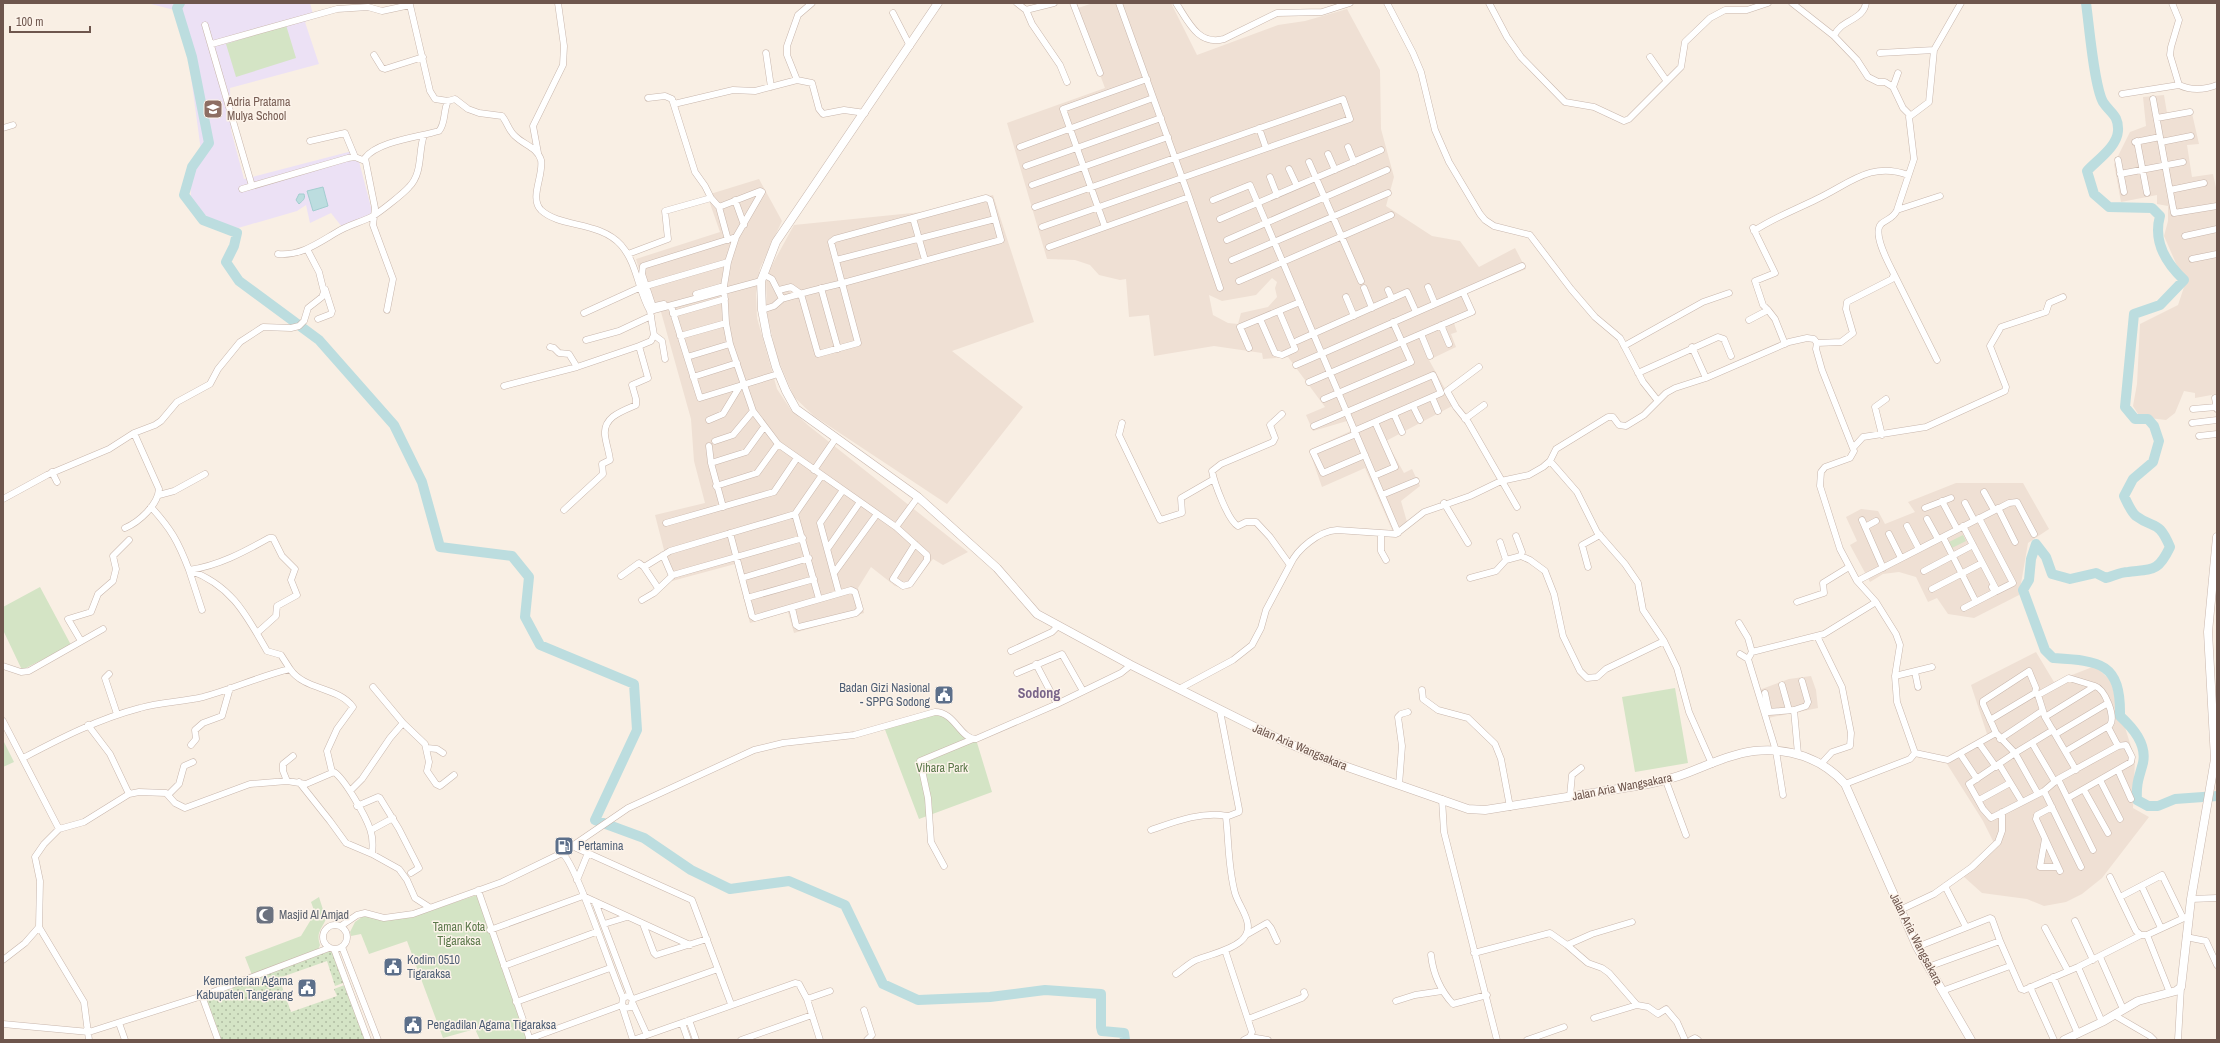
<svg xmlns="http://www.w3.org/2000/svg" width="2220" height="1043" font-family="'Archivo Narrow',sans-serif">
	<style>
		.residential { fill: #efe0d4; fill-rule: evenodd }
		.education { fill: #ece1f5 }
		.grass { fill: url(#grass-dots) }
		.park { fill: #d4e4c5 }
		.water { fill: #bcdddf; stroke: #a3cdd0 }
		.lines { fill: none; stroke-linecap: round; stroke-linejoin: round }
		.river { stroke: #bcdddf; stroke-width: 10 }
		.minor-casing { stroke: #c8b6ac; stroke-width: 7 }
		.tertiary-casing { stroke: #c8b6ac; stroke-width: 9 }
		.minor { stroke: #fff; stroke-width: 6 }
		.tertiary { stroke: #fff; stroke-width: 8 }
		.labels { text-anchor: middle; stroke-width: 3; stroke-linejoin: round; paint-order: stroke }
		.education-label { font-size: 12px; fill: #785e54; stroke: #fcf3ea; text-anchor: start }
		.service-label { font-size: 12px; fill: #4e5e75; stroke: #fcf3ea; text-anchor: start }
		.street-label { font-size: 12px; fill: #6e564d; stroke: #fcf3ea }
		.park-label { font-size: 12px; fill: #5b784a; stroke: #fcf3ea }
		.worship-label { font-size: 12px; fill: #5b616d; stroke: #fcf3ea; text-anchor: start }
		.quarter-label { font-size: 14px; font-weight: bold; fill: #7a668a; stroke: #fcf3ea }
	</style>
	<defs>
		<pattern id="grass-dots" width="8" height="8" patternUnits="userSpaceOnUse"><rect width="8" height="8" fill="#d4e4c5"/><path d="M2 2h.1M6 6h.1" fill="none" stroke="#b0bca2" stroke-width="1.8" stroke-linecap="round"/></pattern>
	</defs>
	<rect width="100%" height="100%" fill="#f9efe4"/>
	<path class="residential" d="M1093,3h78l26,52 81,-30 27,-4 42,-12 33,61 1,59 13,48 -8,29 46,30 28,5 19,26 36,-19 11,21 -59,24 9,21 -22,9 3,9 -6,2 5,13 -27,13 25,45 -68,36 18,32 8,-4 8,17 -19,15 6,21 -14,10 -28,-64 -43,19 -13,-37 42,-19 -4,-10 -34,10 -7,-16 19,-8 -37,-50 -25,2 -1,-6 -48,-7 -60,10 -5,-41 -20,2 -3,-38 -6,1 -21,-5 -9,-10 -15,-5 -28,-1 -40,-136 98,-35 -30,-79zM1272,278l5,4 -2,6 2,9 -9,10 -27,6 -3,11 -10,-1 -15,-8 -4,-20 13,6 34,-6z
		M2164,95l3,18 24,-4 8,35 -12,1 5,32 21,-3 4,18v202l-22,4v-5l-11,-2 -9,22 -9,7 -26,-3 -7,-11 4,-22 3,-60 38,-19 7,-21 -21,-48 4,-15v-15l-11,-2v-9l-36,7 -7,-38 16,-32 16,-6 -3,-29z
		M759,179l23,42 -22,47 -4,25 1,25 20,71 14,21 18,16 159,126 -25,13 -10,-6 -24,30 -14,-3 -24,-19 -13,21 6,25 -70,20 -6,-21 -38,11 -15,-59 -63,17 -17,-66 50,-12 -11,-42 -3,-42 -30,-107 -9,2 -16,-55 84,-27 -13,-37z
		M993,195l41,127 -82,29 71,56 -76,97 -133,-88 -20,-19 -17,-40 -10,-43 -1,-38 28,-51 138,-14z
		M1956,483h67l26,46 -21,14 -9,52 -45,23 -26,-4 -11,-16 -9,4 -12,-25 -17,-5 -16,2 -13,8 -20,-37 7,-4 -11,-24 15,-8 17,2 7,13 30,-12 -7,-10z
		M2036,652l18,30 41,-16 15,14 25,79 -2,49 16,9 -47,61 -20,16 -16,8 -22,4 -17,-7 -45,-6 -19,-17 14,-9 -3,-5 20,-19 -11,-22 -36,-57 41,-27 -17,-52z
		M1811,676l5,14 2,18 -50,10 -9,-28 30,-11z"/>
	<path class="education" d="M147,3h163l4,15 -9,4 14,42 -89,24 1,42 13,49 112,-29 16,61 -3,5 -27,11 -11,-14 -21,10 -4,-18 -9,6 -59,17 -27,-9 -13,-9 -7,-11 -1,-25 11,-23 -13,-97 3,-8 -9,-34z"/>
	<path class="grass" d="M329,949l5,1 12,32 -11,4 -8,-25 -48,17 12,34 46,-16 -3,-7 13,-5 20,56h-148l-17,-44z"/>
	<path class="park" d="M286,25l10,33 -60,19 -10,-33z
		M1963,535l3,6 -14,7 -3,-6z
		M40,587l31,58 -49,25 -19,-40v-23z
		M1675,688l13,75 -53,9 -13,-75z
		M943,712l20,22 12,2 17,56 -73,27 -35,-92z
		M3,740l11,22 -11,5z
		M477,895l53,145h-50l-5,-11 -32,9 -36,-97 -38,13 -8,-20 -10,2 -1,-4 5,-10 7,-5 52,-1z
		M319,897l7,22c-5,11 -10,14 -6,26l-2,5 -66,25 -7,-18 56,-21 14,-23 -4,-11z"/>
	<path class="water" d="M323,187l5,19 -15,5 -6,-20z
		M299,194h5c2,5 -2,7 -5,10l-3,-4z"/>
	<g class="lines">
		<path class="river" d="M180,3l-3,5 15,49 17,86 -17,24 -8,28 19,25 34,13 -3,13 -8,16 13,19 80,59 75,85 28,57 18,65 72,9 17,21 -4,40 15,28 94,39 3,46 -42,90 49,18 47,32 39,19 59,-8 56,24 38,79 35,16 72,-3 55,-7 56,4v33l1,4 22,2 1,7
			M2086,3c3,21 8,83 17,99 7,11 16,13 15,29 -1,16 -21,29 -31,40l7,23 15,13 43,1 8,8c-7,25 6,47 24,64l-24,25 -26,9 -9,93 10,12h13l6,7 5,15 -6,21 -20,17 -9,17c3,6 7,16 12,20 19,14 22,3 34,31 -12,25 -17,22 -42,25 -7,0 -15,4 -22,6l-10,-5 -26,6 -18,-5 -6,-17 -10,-13 -5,15 -2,21 -6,10 22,60 8,8c47,3 68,4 67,58 13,12 27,28 23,47 -4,15 -7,20 -6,37l11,6h10l17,-7 42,-3"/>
		<g class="minor-casing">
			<path id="minor" d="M1017,3l9,7 6,14 28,41 7,17
				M1073,3l27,70
				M1119,3l70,194 31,91
				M1176,3c12,18 22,43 48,36l53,-26 45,-1 28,-9
				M1387,3l26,50 8,19 14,58 14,32 31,52 5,6 9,6 36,9 41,54 24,28 25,21 23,44 15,19
				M1489,3l18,34 14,20 44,45 29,5 30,14 5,-2 52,-52 4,-25 25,-24 15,-8h22l21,-7
				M1792,3l42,33 23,24 11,17 10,5h7l8,5
				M2172,3l7,17 -8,27 -1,8 9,30c13,6 25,5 38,0
				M1026,10l28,-7
				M893,13l17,33
				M205,25l47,161
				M1834,36c7,-17 29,-15 32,-33
				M212,44l125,-35 31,-2 14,4 28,-6 20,86 5,8 13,2 7,-2 13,10 11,4 23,3c5,6 7,15 13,20 9,9 22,11 26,24 3,15 -12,38 0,50 19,18 59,11 80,35 16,18 17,45 29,66l111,-30
				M766,53l5,34
				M1880,53l54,-3
				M374,55l8,13 3,1 38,-12
				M1650,57l16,23
				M1898,73l-5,14 10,21 7,7
				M797,80l-10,-25v-9l11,-31 14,-12
				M2122,94l57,-9
				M648,98l17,-2 7,3 23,73 10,14 6,12
				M2153,99l21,114 43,-7
				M674,104l59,-14 22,1 42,-11 15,3 7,26 4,5 21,-4 21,3
				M2157,118l33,-6
				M3,128l10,-3
				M1259,128l7,20
				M310,141l35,-8 10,24
				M2137,141l10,52
				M2135,142l25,-5
				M2161,142l30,-6
				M1020,147l133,-49
				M1348,147l6,15
				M538,153l-5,-27 30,-61 1,-19 -6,-43
				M1328,154l7,16
				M2118,160l6,32
				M1309,162l52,119
				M1026,166l135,-48
				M1289,169l8,17
				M2120,174l63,-12
				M1270,177l7,18
				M1032,185l136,-48
				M242,189l106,-31 7,-1 10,4
				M2170,190l34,-7
				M735,200l9,25
				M1213,200l37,-15 148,348
				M719,207l41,-16 2,1 -26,45 -8,25 -4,24 2,37 4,21 23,67 25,33 118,83 31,28v5l-17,24 -7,2 -10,-7 22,-35
				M1035,207l308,-108 7,20 -308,108
				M1897,210l43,-14
				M913,218l12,42
				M1220,219l161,-69
				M1105,227l-42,-118 84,-30
				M1754,231c21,-14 41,-21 63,-32 32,-15 54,-38 91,-24
				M2185,236l32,-7
				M1227,240l160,-70
				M1049,247l140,-50
				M278,254c23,2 40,-11 59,-22 11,-7 25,-10 36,-16 7,-4 31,-23 36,-29 14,-14 9,-35 15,-52
				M628,254l40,-15 -3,-28 46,-13 8,9 9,33
				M2192,259l25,-5
				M836,260l159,-41
				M1232,260l156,-67
				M1894,274l43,86
				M1239,281l152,-66
				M646,286l82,-24
				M1428,287l7,17
				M821,288l17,61
				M1364,288l8,20
				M779,290l12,-3 10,7 17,60 40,-11 -27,-101 4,-3 151,-41 4,2 11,40 -158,43c-21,5 -41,10 -61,16
				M1388,290l4,9
				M696,294l28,-8
				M1346,297l8,19
				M664,304l-9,2 -3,-2 -10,-30 1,-8 93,-29
				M671,306l29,92 78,-24
				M387,310l6,-31 -20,-54 2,-17 -10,-50c13,-17 54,-21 74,-27 7,-8 4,-20 9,-30
				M762,310l12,-4 8,-7 -10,-20 -9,-5
				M1768,310l7,9 10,25
				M584,313l57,-26
				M673,314l52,-15
				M318,319l13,-5 1,-3 -7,-22
				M1260,319l15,34 7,2 13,-6 -16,-38
				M1749,320l19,-10 -5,-5 -8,-24 20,-8 -22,-45
				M1441,325l8,19
				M1421,334l9,22
				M654,335l8,6 3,18
				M680,336l46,-13
				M586,340l33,-9 32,-15
				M1297,341l110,-49 9,20
				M1624,346l79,-44 26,-9
				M550,347l4,1 5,5 10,1 8,13
				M1692,347l14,31
				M1249,348l-9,-21 60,-25
				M687,357l43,-13
				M1296,365l226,-99
				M1479,367l-32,24 9,16 12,15 49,85
				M1638,373l80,-36 6,2 7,17
				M693,377l44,-14
				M1309,382l163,-70 -9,-20
				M504,386l73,-19 62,-21
				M1432,397l6,14
				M2215,398l2,11
				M1324,399l87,-37 -18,-40
				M1413,406l7,14
				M2193,409l23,-2
				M1394,414l8,18
				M1465,419l19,-14
				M709,420l14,-6 17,-28
				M1122,423l-3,12 41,85 22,-7 -1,-15 33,-19
				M2192,423l25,-3
				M1314,426l119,-51 8,18 -87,38
				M1356,434l-43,18 10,21 42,-18
				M1882,435l-7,-28 11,-8
				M2199,436l18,-2
				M715,441l18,-6 20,-24
				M709,446l2,17
				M1853,448l10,-11 63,-10 79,-36 1,-4 -16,-41 11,-19 45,-15 3,-9 14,-6
				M1550,461l27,31 20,40 28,32 13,19 5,27 21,31 13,27 12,44 23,52
				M814,470l22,-32
				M52,472l5,10
				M1374,476l21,-9 -20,-45
				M716,486l41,-13 21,-29
				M1984,492l10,18
				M159,495l15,-4 31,-17
				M1382,495l34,-14
				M3,499l44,-24 62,-26 25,-16 21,-8 6,-4 16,-19 33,-18 8,-15 22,-27 23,-15 28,1 8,-2 5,-5 4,-13 14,-11 2,-5 -5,-20 -12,-23
				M1942,501l15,28
				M1444,503l24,40
				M1965,503l9,17
				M151,507c20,22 27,34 38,63 29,-4 55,-18 80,-32h4l9,18 13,13 -4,11 6,15 -20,11 -1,10 -19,17
				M723,507l-12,-44 35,-11 18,-25
				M1925,508l26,-10
				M1998,508l17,34
				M564,510l39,-36 -1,-10 8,-4c-1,-9 -4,-16 -5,-25 -2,-18 17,-24 31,-30v-6l-4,-14 16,-7 -9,-32 12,-5 3,-6 -4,-24
				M795,514l24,85
				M1927,519l11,20
				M1862,520l21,48
				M666,523l108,-31 23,-34
				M1907,526l12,23
				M1963,526l34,65 16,-8 -34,-65
				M896,527l22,-30
				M1865,527l11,-6
				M125,528c14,-6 33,-23 34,-39l-25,-56
				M730,533l22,83 3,2 96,-28 4,2 5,17 -4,4 -57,14 -3,-2 -4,-17
				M1381,533v18l5,9
				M1889,534l12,24
				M1516,536l6,16 -1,4
				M1943,537l33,65
				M1500,542l6,18
				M828,548l32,-46
				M663,555l9,21
				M1290,565c7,-16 29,-34 47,-35l59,4 28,-22 46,-16 31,-15 28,-6 14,-8 7,-6 6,-12 52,-32h5l6,8 7,1 18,-11 22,-22 9,-5 31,-10 83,-36 18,-4 7,1 3,4
				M644,567l14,21
				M1588,567l-6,-22 18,-10
				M1924,571l49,-26
				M834,573l43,-59
				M621,576l18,-13 5,4 26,-16 125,-37 27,-39
				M742,578l67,-20
				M1470,578l26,-7 10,-11 15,-4 9,4 15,11 9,23 9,42 17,35 7,7 10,-1 9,-8 58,-28
				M1857,581l152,-78 8,-1 17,32
				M1932,589l50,-26
				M839,593l-19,-70 23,-33
				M747,598l67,-19
				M642,600l12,-7 19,-18 130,-37
				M1797,602l27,-9 -1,-10 26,-16
				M1964,608l31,-16 -3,-5
				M202,610l-13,-40c42,15 57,44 78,81l14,4 9,14
				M1739,623l9,15 4,14
				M1817,636l25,51 9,46 -1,13 -18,6 -11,12
				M81,641l-13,-22 23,-7 7,-18 15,-13 3,-12 -3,-13 16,-16
				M1011,651l41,-19 6,-6
				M1740,654l8,5 4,-7 72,-18 52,-32
				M1748,659l28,92 7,44
				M1036,664l21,40
				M3,666l18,6 8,-1 74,-42
				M1915,672l3,15
				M1017,673l45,-19 21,37
				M109,674l-4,4 12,36
				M1895,676l37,-9
				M1782,685l7,25
				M373,687l30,36 22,21 4,18 -2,9 9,13 4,2 14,-11
				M1179,689l54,-29 19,-15 9,-17 5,-18 24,-45 -20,-28 -14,-15h-10l-8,4c-10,-5 -24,-44 -26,-55l9,-7 52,-22 2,-4 -5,-13 12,-11
				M1422,690l1,9 15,11 30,8 27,26 6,15 9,48
				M1765,693l4,19 25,-2
				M2045,717l50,-31c10,3 21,31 15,39l-44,26
				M3,721l56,108 25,-7 45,-28 10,-2 27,1 9,10 10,5 65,-24 37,-3 19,3 28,-12c11,7 32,45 36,57 3,8 3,17 2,25
				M88,725l22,29 19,40
				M2108,727l10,19
				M1996,733l19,20 38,-23
				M2056,734l52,-31
				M2000,739l42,-28
				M1979,743l17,24
				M2032,743l23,39
				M191,745l5,-6 -1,-9 8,-7 19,-7 8,-28
				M427,748l10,1 6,4
				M1915,753l33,7 48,-27 -13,-29v-3l46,-30 7,17 -1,5 -45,27
				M1798,754l-4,-44 12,-4 2,-4 -6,-21
				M1961,755l16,24
				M23,758c38,-20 75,-39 117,-50 21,-6 42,-6 63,-11 30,-8 57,-21 87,-28 15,22 47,17 63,38l-16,22 -10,22 5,21
				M1999,764l23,38
				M2076,770l-31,-53 -7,-22 31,-17 26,8
				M2118,770l13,29
				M2058,779l35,71
				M2100,780l20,39
				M287,781l-4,-10v-7l10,-8
				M1666,781l20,54
				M299,782l31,39 16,22 26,11 27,15 8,11 8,18 14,9
				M1845,784l65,-25 5,-6 -18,-51 -2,-26 5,-31 -4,-11 -20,-32 -19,-21 -17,-32 -20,-63 1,-14 4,-5 25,-9 4,-7 -32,-81 -6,-21 1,-6 24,-1 12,-9 -7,-24 1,-7 45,-23 2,-5c-5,-10 -22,-40 -13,-50 6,-5 13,-6 16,-14l17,-51 -5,-42 20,-15 5,-52 27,-47
				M1399,785l3,-39 -4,-29 3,-3 7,-2
				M2084,790l24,43
				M350,791l12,-12 28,-41 13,-15
				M2044,791l37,76
				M169,794l10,-10 5,-18 9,-4
				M2038,794l-23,-41 -46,31 14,25 8,9 53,-27 14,-12 60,-33 8,-1 6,12 -1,5 -63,36
				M1570,796l2,-21 9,-7
				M1442,799l2,33 53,208
				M1979,800l31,-17
				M357,806l21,-9 2,1 19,31 20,39 -8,5
				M2052,807l-15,8 -1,4 24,52
				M59,829l-15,15 -9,13 5,24 -1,46 45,75 5,38
				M371,830l22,-12
				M1151,830c23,-8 51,-19 76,-14
				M2045,839l-5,28h18
				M572,846l120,54 39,104
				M562,853c14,10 50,121 61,145l-1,7 3,3 6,-1 2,-8 -5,-3 -5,2
				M944,866l-13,-24 -3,-44 -8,-37 53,-22
				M2110,877l26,54 5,4
				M577,880l11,-27
				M1945,886l21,41
				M2142,887l19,41
				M478,890l52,150
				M2120,897l42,-22 21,43
				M2191,899l26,-1
				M595,902l36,95
				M1900,910l34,-16 38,-27 26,-25 4,-11v-19
				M2075,921l18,39
				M604,924l23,-7
				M643,924l11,29 2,2 51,-16
				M323 937a12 12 0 1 1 24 0a12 12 0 1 1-24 0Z
				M341,926l16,-11 8,-2 19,5 29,-4 89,-32 60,-29 66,-45 126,-58 29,-7 71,-8 81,-23c20,0 25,27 41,27l81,-35 64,-31 10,-8
				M2045,928l23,43
				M490,930l93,-34 107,49
				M1246,935l21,-12 4,5 6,13
				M2147,935l39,-18
				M2186,937l20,4 11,24
				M1567,945l21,18 14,5 7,5 28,32
				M342,947l36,93
				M1917,947l73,-29 2,1 8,22
				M334,949l34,91
				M1225,950l27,82 -2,5 -6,3
				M1474,953l76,-20 17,12 25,-11 40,-12
				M1431,955c2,18 10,36 22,49l34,-9
				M2100,957l23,52
				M3,960l22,-17 14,-16
				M504,966l92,-34
				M1928,967l72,-26 21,48 3,1 54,-23 63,-32h6l23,58
				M2078,967l24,55
				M1176,974c6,-4 13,-11 20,-14 15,-6 33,-9 45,-19 17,-15 -2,-33 -6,-48 -7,-26 -6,-49 -9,-76l13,-5v-3l-19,-98
				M2053,977l25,57
				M2030,987l24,53
				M1942,991l68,-25
				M202,996l16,44
				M633,999l85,-30
				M807,999l23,-8
				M1396,1001l19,-6 27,-4
				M516,1002l94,-34
				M633,1004l14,31
				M622,1006l11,34
				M864,1010l8,25 -5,5
				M2114,1015l36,21 4,4
				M1594,1018l43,-13 11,2 10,7 8,-5 11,13 8,18
				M1248,1019l54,-21 3,-3 -1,-3
				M689,1020l7,20
				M119,1023l6,17
				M682,1023l6,17
				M3,1024l86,8 113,-36 127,-48
				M1250,1037l18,3
				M529,1039l93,-34
				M633,1040l162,-57 4,1 8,15 13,41
				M741,1040l71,-25
				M1527,1040l37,-13
				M1691,1040l4,-2 3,2
				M2178,1040l3,-53"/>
		</g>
		<g class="tertiary-casing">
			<path id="tertiary" d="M938,3l-162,239 -15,39 1,29 5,26 9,31 10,24 10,18 122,88 79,71 40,46 94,51 152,76 50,21 135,47 17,1 158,-25c15,-3 29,-6 44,-12 21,-8 44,-19 67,-22 34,-4 68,7 91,33l72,163 54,93
				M2064,1040l38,-18 36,-21 38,-10 5,-4 10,-88 24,-140 -7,-127 9,-95"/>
		</g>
		<use href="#minor" class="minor"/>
		<use href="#tertiary" class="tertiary"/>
	</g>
	<defs>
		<g id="school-square" transform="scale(1)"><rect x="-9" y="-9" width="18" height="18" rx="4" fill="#8d6e63" stroke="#fcf3ea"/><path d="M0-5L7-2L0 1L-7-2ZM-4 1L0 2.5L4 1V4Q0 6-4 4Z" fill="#fff"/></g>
		<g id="civic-square" transform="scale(1)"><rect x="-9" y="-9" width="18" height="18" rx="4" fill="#5c6f8a" stroke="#fcf3ea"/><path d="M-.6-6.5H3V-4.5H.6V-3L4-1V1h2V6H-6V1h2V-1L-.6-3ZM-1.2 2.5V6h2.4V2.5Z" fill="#fff"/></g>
		<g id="fuel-square" transform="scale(1)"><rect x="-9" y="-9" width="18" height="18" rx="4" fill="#5c6f8a" stroke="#fcf3ea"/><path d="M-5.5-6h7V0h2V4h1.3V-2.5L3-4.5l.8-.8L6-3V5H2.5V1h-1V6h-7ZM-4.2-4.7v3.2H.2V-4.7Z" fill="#fff"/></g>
		<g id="mosque-square" transform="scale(1)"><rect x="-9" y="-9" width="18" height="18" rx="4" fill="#6b7280" stroke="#fcf3ea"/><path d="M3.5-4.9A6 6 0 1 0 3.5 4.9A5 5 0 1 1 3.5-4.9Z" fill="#fff"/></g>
	</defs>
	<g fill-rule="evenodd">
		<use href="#school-square" x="213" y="109"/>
		<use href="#civic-square" x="944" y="695"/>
		<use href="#fuel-square" x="564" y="846"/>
		<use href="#mosque-square" x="265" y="915"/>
		<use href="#civic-square" x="393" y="967"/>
		<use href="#civic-square" x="307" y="988"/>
		<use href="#civic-square" x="413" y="1025"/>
	</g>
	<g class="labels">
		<g class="education-label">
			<text x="227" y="106">Adria Pratama<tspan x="227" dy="14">Mulya School</tspan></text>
		</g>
		<g class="service-label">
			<text x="930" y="692" text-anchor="end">Badan Gizi Nasional<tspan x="930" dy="14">- SPPG Sodong</tspan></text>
			<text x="578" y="850">Pertamina</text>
			<text x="407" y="964">Kodim 0510<tspan x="407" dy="14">Tigaraksa</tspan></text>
			<text x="293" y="985" text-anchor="end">Kementerian Agama<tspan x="293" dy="14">Kabupaten Tangerang</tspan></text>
			<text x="427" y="1029">Pengadilan Agama Tigaraksa</text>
		</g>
		<g class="street-label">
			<text transform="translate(1300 747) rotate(23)" y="4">Jalan Aria Wangsakara</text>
			<text transform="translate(1622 787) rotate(-11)" y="4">Jalan Aria Wangsakara</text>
			<text transform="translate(1916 939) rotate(63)" y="4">Jalan Aria Wangsakara</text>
		</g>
		<g class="park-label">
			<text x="942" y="772">Vihara Park</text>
			<text x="459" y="931">Taman Kota<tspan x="459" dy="14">Tigaraksa</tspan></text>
		</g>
		<g class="worship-label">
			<text x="279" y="919">Masjid Al Amjad</text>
		</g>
		<g class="quarter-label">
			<text x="1039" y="698">Sodong</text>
		</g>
	</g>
	<rect width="2220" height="1043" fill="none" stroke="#6e564d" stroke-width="8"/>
	<path d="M10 26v6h80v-6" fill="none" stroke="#6e564d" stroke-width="2"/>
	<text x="16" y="26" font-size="12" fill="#6e564d" stroke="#fcf3ea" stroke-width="3" paint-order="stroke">100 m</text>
</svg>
